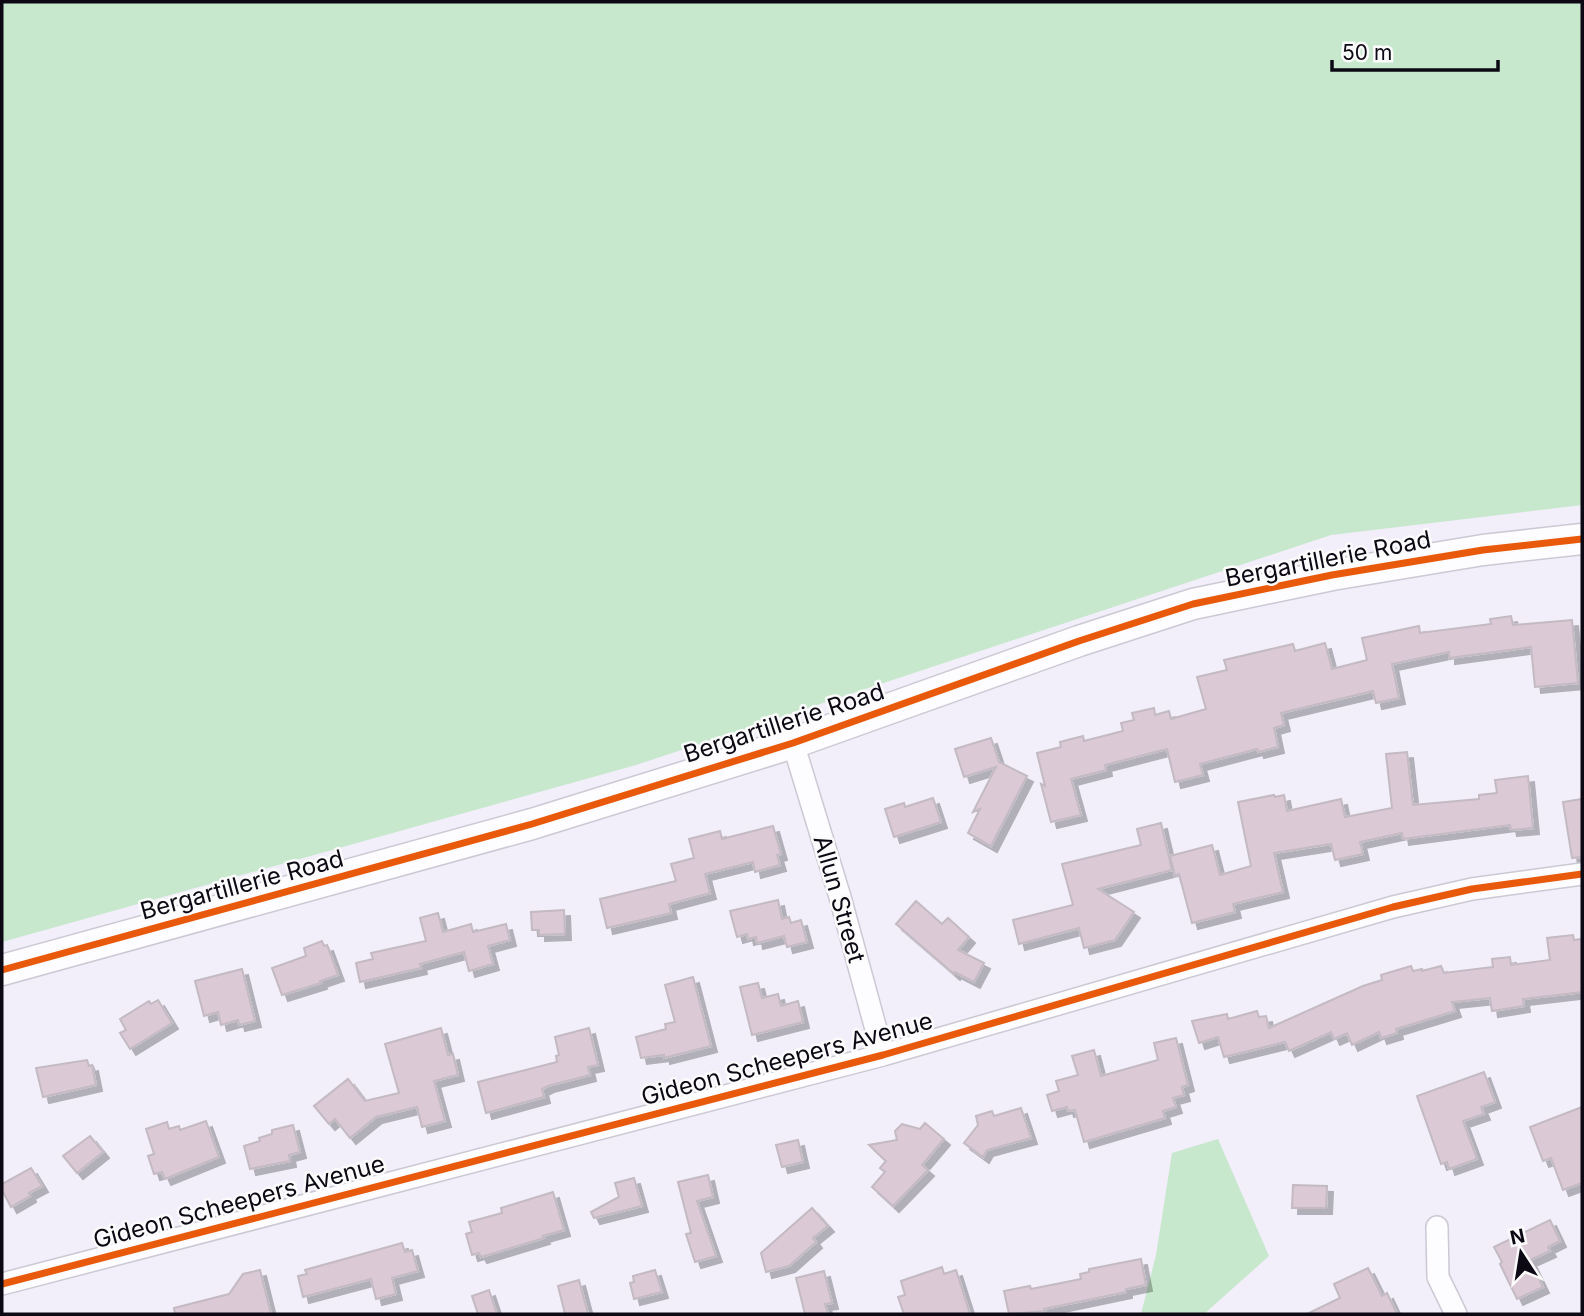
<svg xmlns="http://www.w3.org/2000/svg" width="1584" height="1316" font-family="Inter,sans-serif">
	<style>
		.green { fill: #c7e8cd }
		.building { fill: #dcc9d6; stroke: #c3bac2; stroke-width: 2; filter: url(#shadow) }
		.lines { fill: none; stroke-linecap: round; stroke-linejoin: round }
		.street-casing { stroke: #ccc9d4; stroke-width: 24 }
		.secondary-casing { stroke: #ccc9d4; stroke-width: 33 }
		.street { stroke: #fdfcfe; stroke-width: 21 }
		.secondary { stroke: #fdfcfe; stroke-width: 30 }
		.cycleway-casing { stroke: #fbfbfb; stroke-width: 11 }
		.cycleway { stroke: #e8590c; stroke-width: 7 }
		.labels { text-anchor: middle; stroke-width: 5; stroke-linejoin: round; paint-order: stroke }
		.street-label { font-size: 24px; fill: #0d0914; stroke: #fbfbfb }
	</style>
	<defs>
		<filter id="shadow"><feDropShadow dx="6" dy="6" stdDeviation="0" flood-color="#0004"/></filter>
	</defs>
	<rect width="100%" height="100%" fill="#f2eefa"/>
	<path class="green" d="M2,2h1580v503l-251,30 -695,230 -634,177z
		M1218,1139l51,117 -65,58h-63l15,-59 16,-102z"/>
	<path class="building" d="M1511,616l2,9 59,-5 6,63 -43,4 -4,-40 -82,11v-6l-57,12 7,34 -23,5 -3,-12 -92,22 3,12 -10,3 4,19 -20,5 -1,-3 -57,15 3,11 -28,7 -8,-33 -62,16 1,5 -35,9 10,36 -30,7 -10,-38 4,2 -8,-33 24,-6 -1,-5 23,-6 1,5 39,-10 -2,-8 13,-3 -2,-7 22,-5 1,7 14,-4 2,8 35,-10 -9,-32 30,-7 -3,-10 69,-16 2,7 30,-8 7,26 35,-9 -5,-22 57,-12 1,7 71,-9 -1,-5z
		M991,738l8,24 28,14 -36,70 -23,-13 12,-24 -7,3 23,-45 -32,10 -9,-28z
		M1407,752l6,53 66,-6v-4l18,-2 -2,-13 33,-4 5,52 -22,2 -1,-5 -107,14 -1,-6 -42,9 3,12 -28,6 -4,-16 -57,9 9,39 -50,12 2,8 -43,11 -13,-49 -4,2 -5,-20 42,-11 8,30 31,-9 -13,-64 36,-7 1,2 9,-2 3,16 54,-12 4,18 47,-9 -6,-54z
		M933,798l8,24 -47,15 -9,-28 19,-6 1,4z
		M1582,799v58l-10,1 -9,-56z
		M1161,823l11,47 -74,19 36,23 -19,28 -31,8 -5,-20 -60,16 -6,-24 60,-15 -11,-41 79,-19 -4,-16z
		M773,826l8,28 -4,1 3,10 -25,7 -2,-10 -48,12 5,19 -41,11 2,9 -64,15 -7,-29 76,-18 -5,-17 23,-6 -5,-19 31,-8 2,8z
		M778,900l4,19 7,-2 2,6 10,-3 6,22 -20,5 -3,-11 -27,7 -1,-6 -8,2 -1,-5 -10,3 -7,-26z
		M916,901l26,23 6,-6 21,19 -11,13 26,13 -10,19 -19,-10 -1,2 -58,-50z
		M564,910l1,24 -26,1v-5h-7l-1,-18z
		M438,913l5,19 28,-8 2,8 33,-8 4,16 -22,6 5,18 -24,7 -5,-19 -44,12 1,4 -61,14 -4,-19 17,-4 -2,-6 55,-12 -6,-23z
		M1573,935l1,5 8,-1v53l-59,7 1,7 -32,5 -2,-13 -38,4 3,9 -59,18 1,4 -16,5 -2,-6 -27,13 -5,-12 -13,6 -3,-7 -42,19 -4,-9 -61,15 -6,-20 -19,6 -7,-22 35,-7 1,5 29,-8 2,6 7,-1 3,12 94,-42 19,-6 -1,-5 30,-9 2,5 9,-2v2l19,-5 3,7 49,-6 -1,-8 18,-2 1,8 39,-5 -3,-22z
		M322,941l2,5 3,-1 11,30 -18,6 1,2 -39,12 -10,-27 34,-12 -2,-8z
		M242,969l13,52 -16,4 -1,-5 -17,5 -3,-13 -14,4 -9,-35z
		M693,977l18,69 -47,12v-3l-23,3 -5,-21 30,-8 -1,-5 10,-2 -10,-37z
		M758,983l4,15 16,-4 3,12 17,-5 5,21 -51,13 -12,-48z
		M158,1000l14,23 -42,26 -10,-16 6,-3 -6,-11 29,-18 2,3z
		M441,1028l7,27 5,-1 5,21 -24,6 11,40 -23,6 -5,-20 -41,10 -26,21 -15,-19 -6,5 -15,-18 34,-27 17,22 34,-8 -14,-49z
		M589,1028l9,37 -10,2 2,8 -42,11 -6,3 2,8 -58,16 -8,-31 79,-20 -1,-6 3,-1 -4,-18z
		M1176,1038l12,47 -6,2 2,8 -11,3 3,9 -13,4 2,7 -81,24 -9,-32 -7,1 -1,-4 -15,4 -5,-16 12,-4 -3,-10 22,-6 -6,-19 22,-6 7,26 57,-16 -4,-17z
		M87,1060l2,6 3,-1 4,20 -53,12 -7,-29z
		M1484,1072l11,30 -14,5 3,7 -21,7 14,38 -28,10 -2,-7 -6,2 -24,-68z
		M1582,1107v76l-19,7 -12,-32 -8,3 -13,-34z
		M1021,1108l10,30 -44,12 -4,7 -19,-14 14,-18 -2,-9 16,-5 2,5z
		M206,1121l13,36 -54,22 -3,-7 -8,2 -6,-18 6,-2 -8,-25 21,-7 2,7 10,-3 1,4z
		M925,1123l19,16 -22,26 6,5 -35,36 -21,-19 13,-15 -5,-4 6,-7 -17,-16 28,-5 -2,-9 7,-7 18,5z
		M293,1125l7,27 -11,3 1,6 -40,8 -6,-23 16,-5 -1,-3 13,-4v-4z
		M90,1136l13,16 -26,21 -14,-17z
		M798,1140l5,22 -21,5 -6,-22z
		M31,1168l11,18 -13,7 1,3 -19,11 -9,-17v-6z
		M708,1175l5,22 -16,4 19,55 -21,6 -9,-28 5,-1 -13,-51z
		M634,1178l8,28 -48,12 -3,-6 28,-15 -4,-14z
		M1293,1185l34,1 -1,22h-34z
		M553,1192l11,38 -21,6 1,2 -63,19 -2,-4 -7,2 -6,-21 6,-2 -3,-10 33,-9 -1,-5z
		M812,1208l16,18 -15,12 3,4 -27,24 -23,6 -5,-19z
		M1550,1220l10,21 -12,6 2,4 -20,9 13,27 -26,12 -17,-35 2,-2 -8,-15z
		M402,1243l3,9 7,-2 6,21 -26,7 4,16 -20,5 -5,-20 -68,18 -5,-21 9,-2 -2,-4z
		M1141,1259l5,26 -20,4v3l-82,17 1,2 -36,3 -5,-23 26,-5 1,3 50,-10 -1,-5 9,-2v-3z
		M942,1267l2,7 12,-4 14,44h-66l-6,-17 7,-2 -4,-14z
		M1368,1268l14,28 5,-3 10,21h-90l33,-16 -6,-14z
		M260,1270l11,44h-96l-1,-6 55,-14 14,-20z
		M655,1270l7,22 -28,7 -4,-16 4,-1 -1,-6z
		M824,1271l8,32 -7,1 3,10h-23l-9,-36z
		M579,1280l9,34h-23l-7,-28z
		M489,1290l8,24h-19l-6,-18z"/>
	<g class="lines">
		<g class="street-casing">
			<path id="street" d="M793,743l47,154 43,158
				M1437,1227l1,50 18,37
				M2,1284l881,-229 510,-148 79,-18 110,-15"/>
		</g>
		<g class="secondary-casing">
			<path id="secondary" d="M2,970l530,-146 261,-81 286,-102 114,-37 139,-29 151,-25 99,-11"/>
		</g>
		<use href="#street" class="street"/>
		<use href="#secondary" class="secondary"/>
		<g class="cycleway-casing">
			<path id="cycleway" d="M2,970l530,-146 261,-81 286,-102 114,-37 139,-29 151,-25 99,-11
				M2,1284l881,-229 510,-148 79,-18 110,-15"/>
		</g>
		<use href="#cycleway" class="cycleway"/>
	</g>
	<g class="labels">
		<g class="street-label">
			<text transform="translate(1328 559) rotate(-11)" y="8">Bergartillerie Road</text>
			<text transform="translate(784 723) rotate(-18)" y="8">Bergartillerie Road</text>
			<text transform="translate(242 885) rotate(-15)" y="8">Bergartillerie Road</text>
			<text transform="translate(839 899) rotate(74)" y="8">Allun Street</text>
			<text transform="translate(787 1059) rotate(-15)" y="8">Gideon Scheepers Avenue</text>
			<text transform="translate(239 1202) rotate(-15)" y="8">Gideon Scheepers Avenue</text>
		</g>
	</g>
	<rect width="1584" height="1316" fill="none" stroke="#0d0914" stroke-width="7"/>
	<g transform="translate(1521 1253) rotate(348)" stroke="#fbfbfb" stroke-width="5" paint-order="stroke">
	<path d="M0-5L12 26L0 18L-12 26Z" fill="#0d0914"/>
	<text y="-10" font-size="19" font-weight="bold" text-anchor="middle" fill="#0d0914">N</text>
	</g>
	<path d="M1332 60v10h166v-10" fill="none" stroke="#0d0914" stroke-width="3.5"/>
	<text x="1342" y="60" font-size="21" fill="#0d0914" stroke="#fbfbfb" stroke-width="5" paint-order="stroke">50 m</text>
</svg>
